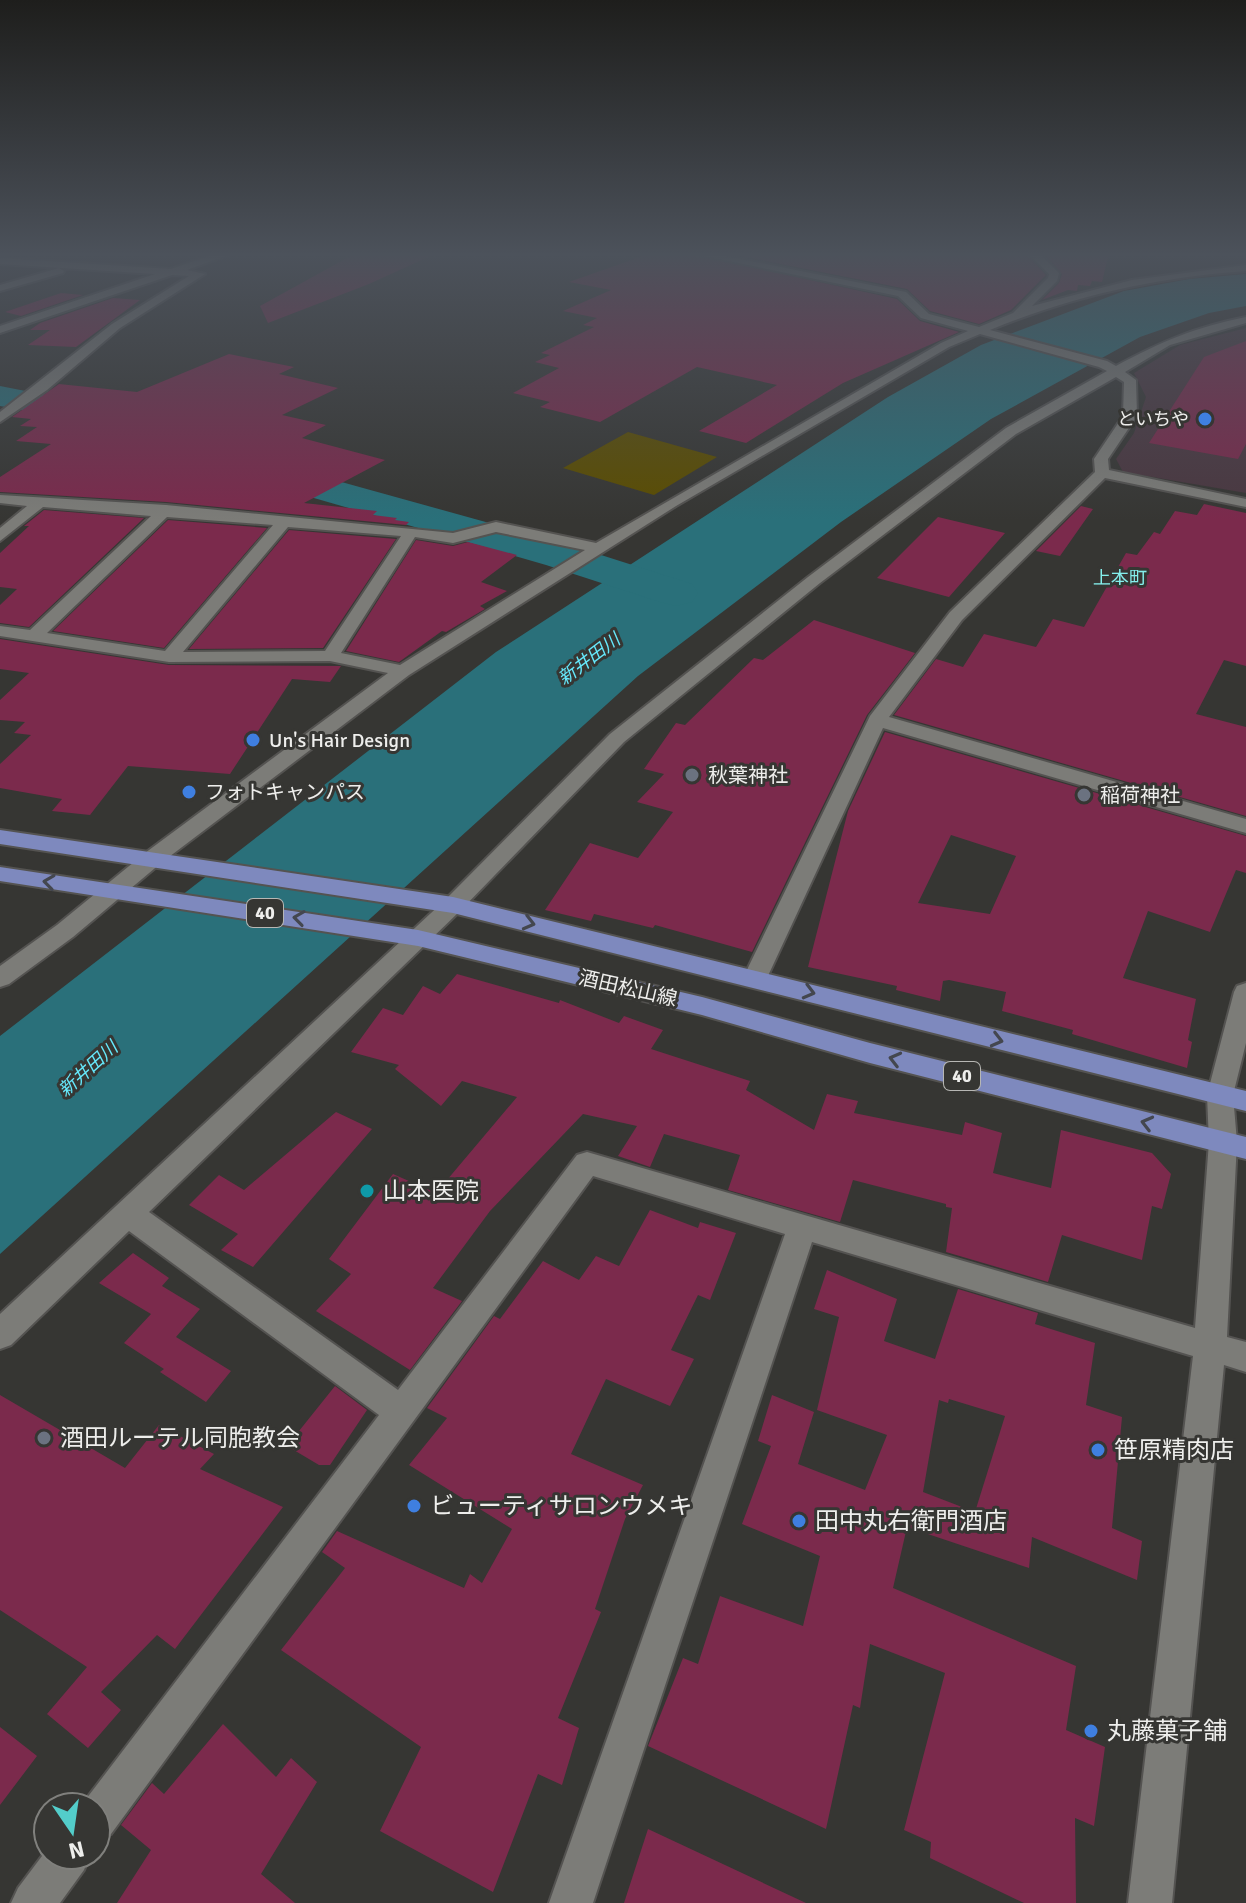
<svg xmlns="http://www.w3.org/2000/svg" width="1246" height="1903" font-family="Signika,'Noto Sans JP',sans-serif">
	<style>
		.commercial { fill: #4a3740 }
		.green { fill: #5b4d00 }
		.water { fill: #2a707a }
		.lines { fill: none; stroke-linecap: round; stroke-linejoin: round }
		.river { fill: #2a707a; fill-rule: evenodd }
		.building { fill: #7b2a4c; fill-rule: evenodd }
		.minor-casing { stroke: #545351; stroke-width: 4 }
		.major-casing { stroke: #545351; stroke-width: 4 }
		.minor { fill: #7c7c78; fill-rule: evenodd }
		.major { fill: #7e89be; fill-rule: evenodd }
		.oneway { stroke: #44474f }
		.shop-dot { fill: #3f7fe0; stroke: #363633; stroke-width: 3 }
		.worship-dot { fill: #6b7280; stroke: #363633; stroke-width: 3 }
		.culture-dot { fill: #0f9aa8; stroke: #363633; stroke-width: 3 }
		.labels { text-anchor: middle; stroke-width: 6; stroke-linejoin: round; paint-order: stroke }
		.far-poi-label { font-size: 18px; fill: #eeeeec; stroke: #363633; text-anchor: end }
		.far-neighbourhood-label { font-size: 18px; fill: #84efec; stroke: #363633 }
		.far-water-label { font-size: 18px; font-style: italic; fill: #66eafd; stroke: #363633 }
		.shield { fill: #363633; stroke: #b7b7b4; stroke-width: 2 }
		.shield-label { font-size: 18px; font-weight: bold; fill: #eeeeec }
		.poi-label { font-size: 20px; fill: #eeeeec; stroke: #363633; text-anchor: start }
		.street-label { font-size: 20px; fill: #eeeeec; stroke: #363633 }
		.near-poi-label { font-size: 24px; fill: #eeeeec; stroke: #363633; text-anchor: start }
	</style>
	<rect width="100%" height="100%" fill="#363633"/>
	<path class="commercial" d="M1246,328v165l-123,-21 -7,-13 18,-26 12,-36 -12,-24 46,-28z"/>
	<path class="green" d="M628,432l89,25 -63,38 -91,-27z"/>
	<path class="water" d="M1246,274v32l-37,7 -69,24 -149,82 -150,103 -203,154 -638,578v-218l496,-384 392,-255 93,-52 143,-54 65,-12z"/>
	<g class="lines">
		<path class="river" d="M0,386l46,9 84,25 5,8 -5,8 -13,3 -89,-28 -28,-5z
			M244,455l332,92 116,37 6,9 -6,9 -16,4 -16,-4 -114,-37 -315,-91 -6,-8 6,-8z"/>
	</g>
	<path class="building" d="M356,253h81l-68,31 -101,39 -8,-17z
		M651,253h36l210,46 23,22 39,11 -116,51 -97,60 -47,-12 78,-46 -80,-18 -97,55 -60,-15 10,-5 -37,-9 46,-25 -24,-6 15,-7 -9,-2 53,-26 -11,-2 14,-7 -34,-7 48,-21 -42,-8z
		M726,253h299l21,22 -35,35 -32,14 -49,-13 -23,-22z
		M1043,253h66l-7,29 -10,-1 -2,5 -12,-1 -1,6 -9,-1 -26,10 17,-17 3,-9z
		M61,293l22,2 -62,21 -16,-4z
		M113,298l27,2 -64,47 -48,-2 22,-15h-20l10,-7z
		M1246,341v103l-8,15 -89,-16 55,-86z
		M229,354l65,13 -15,7 59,14 -56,27 44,10 -24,13 83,22 -81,43 73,8 -4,4 24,3 -2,2 14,2 -3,3 -240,-23 -166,-10v-15l51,-33 -35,-3 21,-14 -17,-1 11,-7 -19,-2 47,-33 78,8z
		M1204,504l42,9v153l-22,-6 -28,54 50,13v89l-352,-101 42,-56 27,8 21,-33 52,13 17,-28 31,8 42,-74 11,2 17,-23 6,2 15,-23 22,4z
		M1081,506l12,3 -33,47 -24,-5z
		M44,510l100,8 -115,109 -29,-4v-18l17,-16 -17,-2v-34l29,-27h-5z
		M938,517l67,16 -56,64 -72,-19z
		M168,520l99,8 -103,120 -111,-17z
		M289,530l107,9 -73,109 -134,1z
		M416,540l37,6 15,-4 49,13 -36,27 26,9 -27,15 5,3 -39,23 -4,-1 -43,31 -53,-11z
		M814,620l101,33 -48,62 -115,237 -97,-27 -2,3 -59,-14 -3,7 -46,-11 45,-67 48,15 35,-46 -36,-10 27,-28 -20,-5 32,-46 9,2 69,-67 9,2z
		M0,639l169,26 172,1 -11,16 -38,-3 -62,95 -102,-8 -38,49 -38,-4 10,-12 -62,-11v-24l31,-29 -17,-2 11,-11 -25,-2v-20l29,-27 -29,-4z
		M885,732l361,104v37l-10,-3 -26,62 -62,-21 -25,67 73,21 -8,41 4,2 -5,26 -115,-34 1,-4 -71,-19 4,-19 -57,-12 -6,1 -3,20 -44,-11 1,-4 -89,-19 40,-156zM951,835l65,21 -26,58 -72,-11z
		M457,974l102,29 1,-3 59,23 5,-7 39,14 -12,19 99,32 -4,9 68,40 13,-36 31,7 -4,12 108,22 3,-13 37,11 -9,40 58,15 10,-58 91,23 19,21 -9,35 -10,-3 -10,54 -80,-25 -14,47 -102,-30 6,-44 -6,-1v-3l-93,-24 -13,42 -112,-32 12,-35 -76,-21 -14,33 -32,-11 19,-30 -54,-12 -93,97 -57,77 29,13 -52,69 -94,-59 35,-37 -22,-15 64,-85 43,19 81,-96 -55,-16 -21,25 -46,-37 4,-4 -48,-13 32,-44 20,7 20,-29 17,8z
		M336,1112l36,17 -119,138 -32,-17 17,-16 -49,-29 30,-30 25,15z
		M650,1210l48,18 2,-6 36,11 -26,67 -12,-5 -27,55 23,9 -24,47 -64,-27 -35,75 72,31 -18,34 -30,90 6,3 -43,106 21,10 -17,57 -24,-11 -45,118 -113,-61 41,-84 -140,-97 64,-82 -23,-16 15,-21 127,57 6,-14 12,9 30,-54 -103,-64 38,-47 -20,-10 67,-92 6,3 43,-58 36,19 17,-24 23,10z
		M133,1253l36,25 -7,8 38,23 -24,28 55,34 -25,31 -46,-30 4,-3 -40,-26 27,-29 -52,-31z
		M827,1270l70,29 -13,42 51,18 23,-70 80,24 -3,11 60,19 -9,62 36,12 -10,111 30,13 -5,39 -105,-43 -3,31 -122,-41 -14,61 183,78 -10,64 39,17 -11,79 -19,-8 1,85h-52l-94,-45 1,-16 -27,-12 41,-157 -75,-29 -10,64 -7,-3 -27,124 -178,-83 35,-88 15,6 22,-68 83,30 17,-70 -78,-32 29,-78 -13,-5 14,-46 42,17 -16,52 67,26 22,-55 -70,-25 22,-93 -25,-8zM949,1399l56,17 -30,96 -52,-20 16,-92 9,3z
		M335,1386l32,24 -37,55h-11l-32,-19z
		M0,1395l125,73 34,-43 55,29 -14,15 83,38 -108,142 -18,-14 -56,57 20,18 -33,38 -41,-34 40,-47 -87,-57z
		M223,1724l53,53 15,-19 26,24 -56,92 34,29h-178l34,-53 -30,-25 31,-42 12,11z
		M0,1727l37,29 -37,49z
		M648,1829l158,74h-182z"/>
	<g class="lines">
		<g class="minor-casing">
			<path id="minor" d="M218,253h15l-46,17 18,4 -85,54 -73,62 -47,32v-10l112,-88 77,-48 -17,-1 -172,58v-7l155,-52 -155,-10v-6l171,11z
				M690,253h20l196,39 23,22 50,13 34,-14 35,-35 1,-4 -21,-21h11l20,20 -2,8 -25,25 100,-26 114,-15v6c-88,6 -174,25 -256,59l117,31 9,5c44,-24 80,-39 130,-49v6l-76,22 -45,27 11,8 1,36 -29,43 1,11 137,29v8l-141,-29 -143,142 -73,97 357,102v14l-363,-105 -116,250 -3,6 -9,3 -9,-3 -3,-6 127,-262 80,-104 145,-140 -1,-13 29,-43 1,-34 -8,-5 -100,57 -196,149 -196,159 -163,168 -312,302 249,178 179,-235 10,-3 608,176 14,-186 -2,-47 27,-103 3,-6 9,-3v60l-13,52 4,47 -10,195 19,5v30l-22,-7 -52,538h-44l65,-547 -381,-114 -219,661h-44l236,-669 -192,-58 -482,658 -15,6v-33h-16l299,-392 -250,-184 -118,114 -11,4v-35l445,-414 165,-166 198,-157 198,-149 101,-57 -8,-4 -119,-33 -31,13 -273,159 -267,169 -248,188 -88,74 -64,47 -9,3v-21l57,-41 88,-72 243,-180 -58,-12 -161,1 -169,-26v-10l30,4 121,-114 -108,-9 -43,34v-13l27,-22 -27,-3v-8l166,10 287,28 43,-11 100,21 345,-200 27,-12 -47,-13 -23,-22zM167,517l106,8 -108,126 -118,-18zM288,527l113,9 -76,115 -142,1zM496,532l89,18 -185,115 -59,-12 74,-116 38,6z
				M59,268l5,3 -1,2 -63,18v-6z
				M48,1848v7h42l-6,15 -24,33h-49l7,-15z"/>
		</g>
		<g class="major-casing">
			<path id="major" d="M0,830l453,67 793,194v20l-793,-198 -453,-69z
				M0,867l418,63 284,67 168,46 376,94v22l-376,-96 -168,-48 -284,-69 -418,-65z"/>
		</g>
		<use href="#minor" class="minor"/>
		<use href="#major" class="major"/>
	</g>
	<defs><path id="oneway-chevron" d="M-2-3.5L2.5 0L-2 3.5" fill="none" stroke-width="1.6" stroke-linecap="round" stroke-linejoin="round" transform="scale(2)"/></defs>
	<g class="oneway">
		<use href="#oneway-chevron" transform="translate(49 882) rotate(-172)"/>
		<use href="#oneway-chevron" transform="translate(299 918) rotate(-172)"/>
		<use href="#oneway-chevron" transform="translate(529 923) rotate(14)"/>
		<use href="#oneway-chevron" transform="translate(809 992) rotate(15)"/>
		<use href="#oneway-chevron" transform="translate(997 1040) rotate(14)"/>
		<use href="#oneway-chevron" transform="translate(895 1059) rotate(-166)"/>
		<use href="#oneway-chevron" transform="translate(1147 1123) rotate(-166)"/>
	</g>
	<linearGradient id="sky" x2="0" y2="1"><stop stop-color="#1e1e1c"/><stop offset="0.49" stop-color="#4c525b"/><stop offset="1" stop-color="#4c525b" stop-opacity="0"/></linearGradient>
	<rect width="1246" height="520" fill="url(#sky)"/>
	<g class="shop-dot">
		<circle cx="1205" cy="419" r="8"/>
		<circle cx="253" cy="740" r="8"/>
		<circle cx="189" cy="792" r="8"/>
		<circle cx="1098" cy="1450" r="8"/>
		<circle cx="414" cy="1506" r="8"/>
		<circle cx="799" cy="1521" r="8"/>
		<circle cx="1091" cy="1731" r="8"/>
	</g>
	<g class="worship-dot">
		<circle cx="692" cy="775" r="8"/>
		<circle cx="1084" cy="795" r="8"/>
		<circle cx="44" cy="1438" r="8"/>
	</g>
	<circle class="culture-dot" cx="367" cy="1191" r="8"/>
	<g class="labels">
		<g class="far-poi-label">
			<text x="1189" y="425">といちや</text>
		</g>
		<g class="far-neighbourhood-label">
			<text x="1120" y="584">上本町</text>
		</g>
		<g class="far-water-label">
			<text transform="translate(589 659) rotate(-37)" y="6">新井田川</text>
			<text transform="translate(88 1069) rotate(-42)" y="6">新井田川</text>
		</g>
		<g class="shield">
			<rect x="247" y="899" width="36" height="28" rx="6"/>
			<rect x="944" y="1062" width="36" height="28" rx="6"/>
		</g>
		<g class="shield-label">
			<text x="265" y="919">40</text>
			<text x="962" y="1082">40</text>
		</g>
		<g class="poi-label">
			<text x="269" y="747">Un's Hair Design</text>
			<text x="708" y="782">秋葉神社</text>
			<text x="205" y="799">フォトキャンパス</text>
			<text x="1100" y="802">稲荷神社</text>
		</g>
		<g class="street-label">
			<text transform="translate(628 988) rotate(13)" y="7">酒田松山線</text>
		</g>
		<g class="near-poi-label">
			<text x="383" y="1199">山本医院</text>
			<text x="60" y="1446">酒田ルーテル同胞教会</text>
			<text x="1114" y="1458">笹原精肉店</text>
			<text x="430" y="1514">ビューティサロンウメキ</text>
			<text x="815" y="1529">田中丸右衛門酒店</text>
			<text x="1107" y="1739">丸藤菓子舗</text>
		</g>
	</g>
	<g transform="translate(72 1831) rotate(167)"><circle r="38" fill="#363633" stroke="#80807d" stroke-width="2"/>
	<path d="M0-6L14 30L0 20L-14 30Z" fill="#53cdca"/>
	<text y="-12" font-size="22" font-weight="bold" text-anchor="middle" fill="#eeeeec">N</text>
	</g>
</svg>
